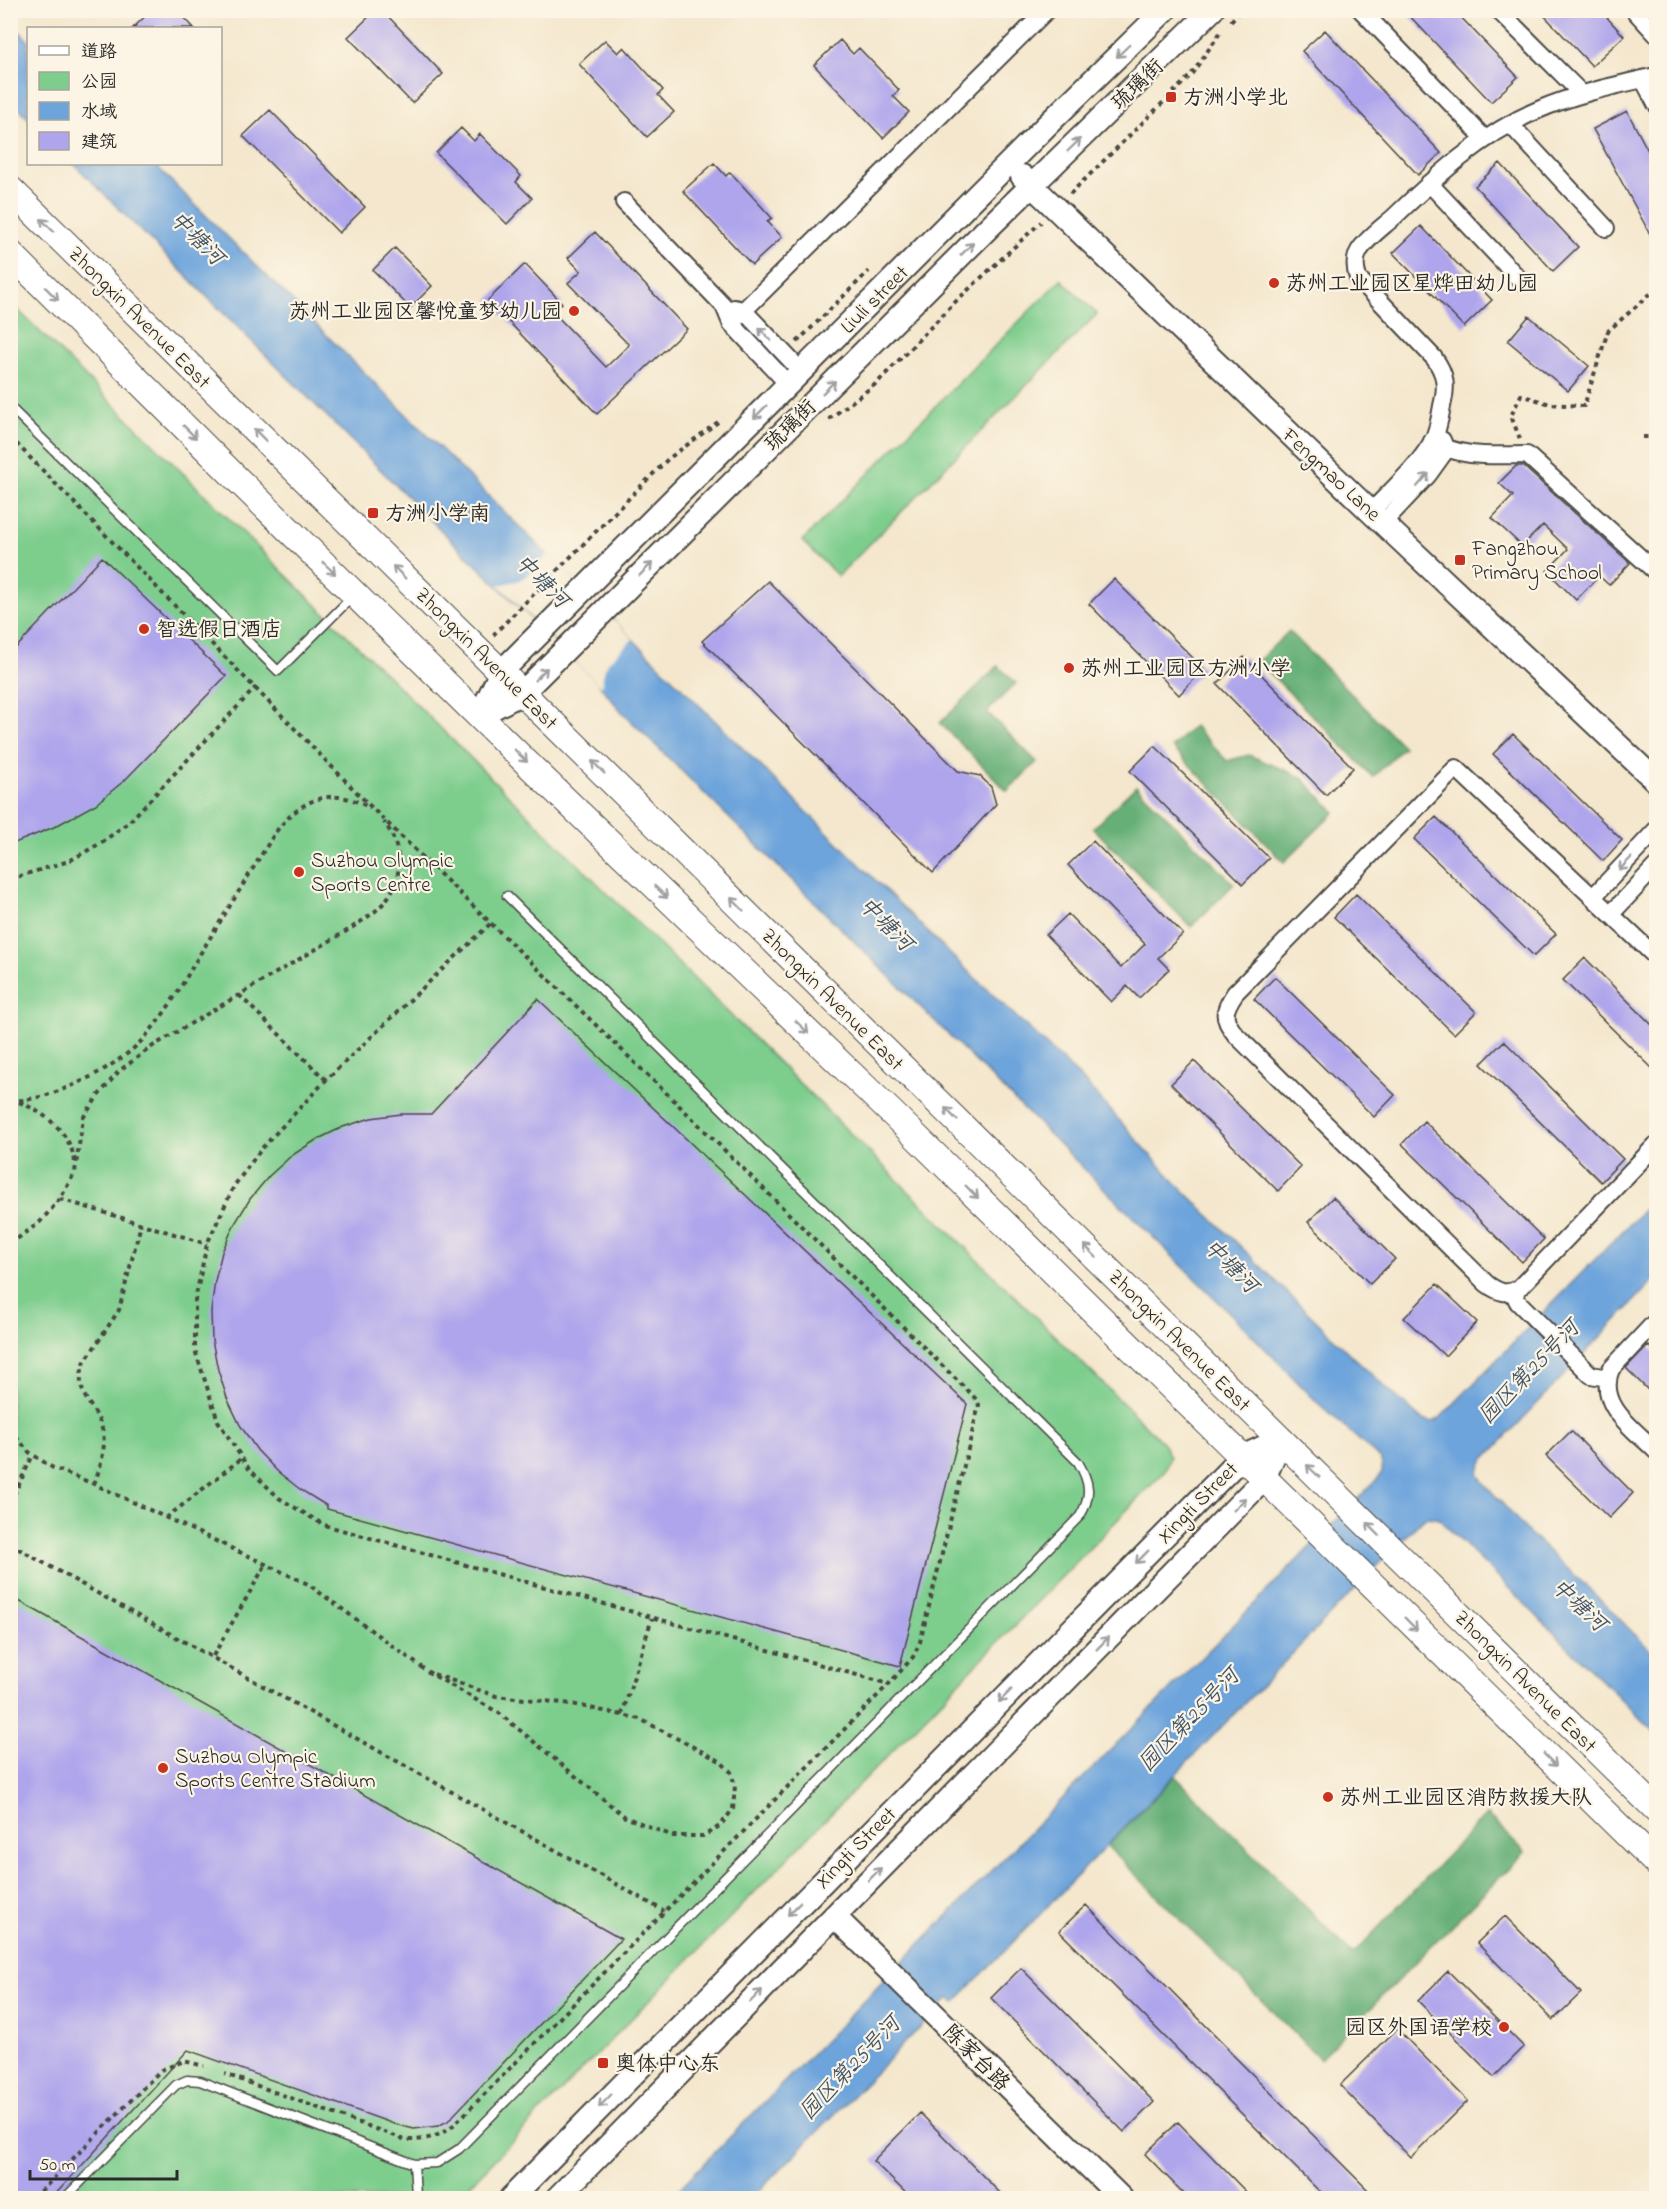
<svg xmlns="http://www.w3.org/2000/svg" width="1667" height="2209" font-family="'Indie Flower','LXGW WenKai TC',sans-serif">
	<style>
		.green { fill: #7dcd8d; stroke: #547c5c; stroke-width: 1.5 }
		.forest { fill: #66b078; stroke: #486e52; stroke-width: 1.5 }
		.water { fill: #6da4dc; stroke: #4c6884; stroke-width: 1.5 }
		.pier { fill: #f4e7cd }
		.building { fill: #afa5ec }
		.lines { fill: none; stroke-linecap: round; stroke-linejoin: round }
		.lane-casing { stroke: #494743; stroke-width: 11 }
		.street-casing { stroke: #494743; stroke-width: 20 }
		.secondary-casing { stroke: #494743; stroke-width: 26 }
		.primary-casing { stroke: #494743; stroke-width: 28 }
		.path { stroke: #494743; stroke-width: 4; stroke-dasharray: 4.5 4.5; stroke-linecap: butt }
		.lane { stroke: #fff; stroke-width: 8 }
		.street { stroke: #fff; stroke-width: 16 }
		.secondary { stroke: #fff; stroke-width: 22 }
		.primary { stroke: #fff; stroke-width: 26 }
		.oneway { stroke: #a0a0a0 }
		.poi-dot { fill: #c8321e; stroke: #fcf5e5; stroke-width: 2 }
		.labels { text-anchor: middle; stroke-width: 4.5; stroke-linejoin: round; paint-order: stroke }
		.street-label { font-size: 21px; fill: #2b2b2b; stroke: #fcf5e5 }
		.poi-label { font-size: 21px; fill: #2b2b2b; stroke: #fcf5e5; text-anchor: start }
		.water-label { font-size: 22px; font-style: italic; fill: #425569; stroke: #fcf5e5 }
	</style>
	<rect width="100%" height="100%" fill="#fcf5e5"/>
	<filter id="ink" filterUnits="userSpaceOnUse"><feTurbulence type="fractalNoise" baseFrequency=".0167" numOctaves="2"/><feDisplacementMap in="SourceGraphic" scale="12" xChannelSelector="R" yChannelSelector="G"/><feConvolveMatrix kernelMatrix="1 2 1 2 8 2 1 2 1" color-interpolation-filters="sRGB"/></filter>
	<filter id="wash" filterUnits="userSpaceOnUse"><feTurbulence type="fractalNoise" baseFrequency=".008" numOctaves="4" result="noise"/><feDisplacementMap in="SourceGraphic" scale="24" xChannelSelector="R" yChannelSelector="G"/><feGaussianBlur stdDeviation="1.35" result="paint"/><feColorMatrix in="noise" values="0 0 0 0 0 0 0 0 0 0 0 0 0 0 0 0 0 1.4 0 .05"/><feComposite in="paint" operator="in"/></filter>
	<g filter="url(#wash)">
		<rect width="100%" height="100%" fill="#f4e7cd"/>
		<path class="green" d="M1061,279l36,35 -259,262 -36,-35z
			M10,302l1153,1141 7,14 -6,15 -707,726h-446z"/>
		<path class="forest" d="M1289,631l115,116 -31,30 -115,-116z
			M998,666l18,17 -29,29 50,50 -30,29 -67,-68z
			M1194,726l33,35 22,-6 52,22 34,35 -51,50 -112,-115z
			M1136,786l98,98 -43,43 -98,-99z
			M1175,1776l178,178 134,-140 38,38 -205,207 -213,-213z"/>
		<path class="water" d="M10,22l18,18v78l-17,-18z
			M74,164h80l797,791 132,125 92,102 181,178 66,60 9,2 8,-3 217,-222v81l-173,183 -5,11 5,10 46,51 66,61 61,62v78l-217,-215 -11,-2 -4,1 -469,484 -5,-5 -198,201h-82l710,-722c4,-6 3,-11 0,-17l-62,-56 -74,-76 -621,-614 -27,-32 -123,-119z"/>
		<path class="pier" d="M548,554l85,85 -23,21 -5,8 -4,19 -103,-102 19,-4 10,-5z"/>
		<g id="blocks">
			<path class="building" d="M152,10h25l17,18h-61z
				M376,10h6l61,64 -31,29 -64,-66z
				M1404,10h50l64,67 -27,25z
				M1539,10h61l24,26 -32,30z
				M1325,30l116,123 -23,22 -116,-124z
				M605,40l13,13 6,-6 39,43 -5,5 16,17 -27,25 -68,-73z
				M840,40l13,14 6,-6 40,42 -6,6 16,16 -26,26 -69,-73z
				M270,110l95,97 -26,26 -96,-97z
				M1627,111l29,55v79l-63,-116z
				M461,128l13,13 6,-7 41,42 -5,6 16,16 -25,26 -71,-71z
				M714,163l12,13 4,-4 12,13 30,33 -5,3 15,16 -30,28 -69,-74z
				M1500,163l78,84 -25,24 -78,-85z
				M1421,226l71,74 -28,27 -71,-74z
				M595,232l92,97 -90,85 -109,-114 37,-36 37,39 -9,9 53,55 23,-22 -61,-62 13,-12 -13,-13z
				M395,248l37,38 -22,22 -37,-38z
				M1529,316l60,50 -21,25 -60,-50z
				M1516,466h7l107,97 -21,22 -10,-9 -23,24 -29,-29 21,-22 -25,-24 -21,21 -30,-28 21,-22 -14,-13z
				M102,557l124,119 -101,104 -29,24 -42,23 -44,18v-191z
				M1114,579l90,90 -25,26 -90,-91z
				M768,581l190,190 22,5 11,11 5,17 -63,69 -231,-232z
				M1244,657l109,111 -27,27 -109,-111z
				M1513,734l109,106 -19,21 -110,-107z
				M1155,746l114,112 -26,26 -113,-113z
				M1436,817l120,117 -22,22 -120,-117z
				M1093,841l90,93 -25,24 11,11 -30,29 -12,-12 -16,16 -65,-67 22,-21 53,54 24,-24 -77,-79z
				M1356,894l120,118 -22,22 -120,-117z
				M1585,958l71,71v43l-93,-92z
				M1275,977l120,118 -21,22 -120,-118z
				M538,999l429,405 -67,262 -573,-157v-3l-26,-16 -23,-18 -21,-22 -17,-25 -13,-27 -9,-28 -6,-30 -1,-29 4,-30 7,-29 12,-27 16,-26 19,-23 22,-20 25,-16 27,-13 28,-9 30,-4h30z
				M1504,1041l119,118 -22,23 -120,-118z
				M1194,1061l107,106 -23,24 -107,-107z
				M1424,1121l120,118 -22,23 -120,-118z
				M1333,1197l62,62 -25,25 -62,-62z
				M1437,1284l40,38 -32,34 -41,-38z
				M1648,1345l8,8v45l-30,-30z
				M1571,1431l62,62 -24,25 -63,-62z
				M10,1596l611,343 -173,182 -10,5 -24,3 -20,-5 -206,-74 -137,149h-41z
				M1086,1905l142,143 -1,1 150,150h-50l-268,-268z
				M1505,1916l76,77 -28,27 -76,-77z
				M1021,1968l133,134 -30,30 -133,-134z
				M1448,1971l76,76 -30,30 -76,-76z
				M1397,2029l71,72 -57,57 -71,-73z
				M920,2113l86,86h-94l-39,-38z
				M1178,2122l75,77h-64l-44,-45z"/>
		</g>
	</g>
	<g filter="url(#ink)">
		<use href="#blocks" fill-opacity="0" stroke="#494743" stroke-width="1.5"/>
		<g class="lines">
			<g class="lane-casing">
				<path id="lane" d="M10,407l268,264 75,-75
					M414,2164l2,31 4,3
					M65,2198l111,-113 11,-5 13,1 214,83 23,-1 22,-14 621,-633c12,-20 10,-34 -2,-54l-571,-566"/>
			</g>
			<g class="street-casing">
				<path id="street" d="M1361,10l124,129
					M1498,10l84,84
					M1634,10l22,24
					M1643,79l13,25
					M1510,124l96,104
					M1429,183l93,99
					M624,202l100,104 7,17 57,61
					M734,308l9,2 58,61
					M731,323l316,-313
					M1432,441c29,18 62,14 95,14l129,117
					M1371,512c20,-22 46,-44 61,-70 6,-11 8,-24 10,-36 5,-20 4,-32 -8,-48l-76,-80c-3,-9 -4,-18 1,-27 8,-13 24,-24 36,-35 43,-41 87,-82 143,-106 37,-16 79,-25 118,-34
					M1383,523l45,-48 18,-25 -4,-10
					M1593,897l63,-67
					M1611,914l45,-48
					M1656,957l-200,-189 -221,225c-12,18 -13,25 0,41l252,250c11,8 20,12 32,4l137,-143
					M1513,1292l5,10 73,73 17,3
					M1656,1321l-45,48c-15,36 23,60 45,82"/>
			</g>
			<g class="secondary-casing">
				<path id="secondary" d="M1022,176l349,336 285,269
					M480,715l42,-22 466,-465 224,-218
					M480,715l21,-43 546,-547 118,-115
					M834,1916l287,282
					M511,2198l731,-741 39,-18
					M557,2198l707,-719 17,-40"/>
			</g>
			<g class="primary-casing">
				<path id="primary" d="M10,189l1646,1620
					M10,253l227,226 295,289 363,348 761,747"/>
			</g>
			<path class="path" d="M1231,21l10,-11
				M1070,194l121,-119 29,-42
				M797,342l72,-71
				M829,419l48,-36 77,-80 87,-81
				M10,437l366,375 319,309 282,279 2,5 -59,237 -7,15 -24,27 -433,439c-15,13 -30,18 -50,17l-181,-66
				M1643,437h13
				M1520,439l-9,-23 10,-21 29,9 34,2 24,-75 48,-42
				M493,635l175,-176 50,-37
				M10,879l59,-18 32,-18 28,-21 127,-135
				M490,924l-164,156 -64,68 -28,38 -27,58 -12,56v50l23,71 31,48 30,29 45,27 565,159
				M239,995l87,85
				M10,1100c38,4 110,-34 134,-62 23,-25 39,-55 56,-84 25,-40 50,-81 75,-121 26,-34 56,-48 95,-25
				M19,1102c26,11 53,31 56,62
				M60,1199l147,45
				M10,1244l30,-22 20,-23 15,-27 8,-54 15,-22 21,-25 34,-25 197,-117c13,-9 27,-17 36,-29 19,-24 15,-55 -2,-78
				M10,1430l19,22 24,16 41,16 214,100 120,88 71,41 126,104 48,19h30l17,-10 13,-17 2,-23 -4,-14 -11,-11 -80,-42 -68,-15 -76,-8 -68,-24
				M94,1484c6,-16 12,-33 9,-51 -5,-28 -31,-36 -19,-70l35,-53 22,-86
				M10,1503l23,-48
				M166,1518l76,-60
				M10,1544l654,367
				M213,1656l53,-92
				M622,1715l30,-97
				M34,2198l127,-128 23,-9 20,5"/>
			<use href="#lane" class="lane"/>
			<use href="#street" class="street"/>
			<use href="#secondary" class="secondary"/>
			<use href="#primary" class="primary"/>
		</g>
		<defs><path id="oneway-shaft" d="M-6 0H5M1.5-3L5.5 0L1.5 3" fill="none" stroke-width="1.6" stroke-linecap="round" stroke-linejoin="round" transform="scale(1.5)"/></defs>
		<g class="oneway">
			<use href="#oneway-shaft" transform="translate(1123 51) rotate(136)"/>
			<use href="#oneway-shaft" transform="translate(1074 145) rotate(-44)"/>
			<use href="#oneway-shaft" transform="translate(47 225) rotate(-135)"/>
			<use href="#oneway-shaft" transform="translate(967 249) rotate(-45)"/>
			<use href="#oneway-shaft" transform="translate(52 294) rotate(45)"/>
			<use href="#oneway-shaft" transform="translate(765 334) rotate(-133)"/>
			<use href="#oneway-shaft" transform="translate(829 387) rotate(-45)"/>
			<use href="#oneway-shaft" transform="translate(760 412) rotate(135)"/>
			<use href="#oneway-shaft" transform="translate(190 432) rotate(45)"/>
			<use href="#oneway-shaft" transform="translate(260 435) rotate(-135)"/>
			<use href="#oneway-shaft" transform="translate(1423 480) rotate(-48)"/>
			<use href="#oneway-shaft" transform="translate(329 568) rotate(44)"/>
			<use href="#oneway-shaft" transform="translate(646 569) rotate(-45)"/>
			<use href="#oneway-shaft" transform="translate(399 572) rotate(-135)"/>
			<use href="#oneway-shaft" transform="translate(541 674) rotate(-45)"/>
			<use href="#oneway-shaft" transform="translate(521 756) rotate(45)"/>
			<use href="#oneway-shaft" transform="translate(598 767) rotate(-135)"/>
			<use href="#oneway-shaft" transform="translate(1625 864) rotate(134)"/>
			<use href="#oneway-shaft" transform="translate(661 892) rotate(44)"/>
			<use href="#oneway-shaft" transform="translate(737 904) rotate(-135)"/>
			<use href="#oneway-shaft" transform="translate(802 1027) rotate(44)"/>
			<use href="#oneway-shaft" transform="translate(951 1114) rotate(-135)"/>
			<use href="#oneway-shaft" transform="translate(972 1192) rotate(45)"/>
			<use href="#oneway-shaft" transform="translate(1090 1251) rotate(-135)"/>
			<use href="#oneway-shaft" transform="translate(1313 1471) rotate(-136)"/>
			<use href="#oneway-shaft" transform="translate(1240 1504) rotate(-45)"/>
			<use href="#oneway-shaft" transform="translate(1373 1529) rotate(-135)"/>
			<use href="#oneway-shaft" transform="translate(1142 1557) rotate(135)"/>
			<use href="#oneway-shaft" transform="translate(1411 1624) rotate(45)"/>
			<use href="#oneway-shaft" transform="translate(1103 1643) rotate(-45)"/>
			<use href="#oneway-shaft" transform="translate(1005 1696) rotate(135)"/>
			<use href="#oneway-shaft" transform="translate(1550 1760) rotate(45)"/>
			<use href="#oneway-shaft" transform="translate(875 1874) rotate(-45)"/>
			<use href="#oneway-shaft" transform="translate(794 1909) rotate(135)"/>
			<use href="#oneway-shaft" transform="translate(756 1996) rotate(-46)"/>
			<use href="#oneway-shaft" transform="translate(605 2101) rotate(134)"/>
		</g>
	</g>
	<g class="poi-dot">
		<rect x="1165" y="91" width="12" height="12" rx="3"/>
		<circle cx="1274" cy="283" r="6"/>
		<circle cx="574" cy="311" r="6"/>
		<rect x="367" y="507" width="12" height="12" rx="3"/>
		<rect x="1454" y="554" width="12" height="12" rx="3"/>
		<circle cx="144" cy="629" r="6"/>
		<circle cx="1069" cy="668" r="6"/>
		<circle cx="299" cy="872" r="6"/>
		<circle cx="163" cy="1768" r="6"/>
		<circle cx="1328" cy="1797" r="6"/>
		<circle cx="1504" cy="2027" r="6"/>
		<rect x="597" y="2057" width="12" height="12" rx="3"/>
	</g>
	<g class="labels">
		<g class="street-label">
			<text transform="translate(1137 84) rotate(-44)" y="7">琉璃街</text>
			<text transform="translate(874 299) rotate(-45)" y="7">Liuli street</text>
			<text transform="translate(140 317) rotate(45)" y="7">Zhongxin Avenue East</text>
			<text transform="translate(790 425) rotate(-45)" y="7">琉璃街</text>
			<text transform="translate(1332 474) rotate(43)" y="7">Fengmao Lane</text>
			<text transform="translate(487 658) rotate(45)" y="7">Zhongxin Avenue East</text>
			<text transform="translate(833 999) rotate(45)" y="7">Zhongxin Avenue East</text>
			<text transform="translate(1180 1340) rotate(45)" y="7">Zhongxin Avenue East</text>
			<text transform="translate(1197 1502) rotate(-45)" y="7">Xingti Street</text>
			<text transform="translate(1526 1681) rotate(45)" y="7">Zhongxin Avenue East</text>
			<text transform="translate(855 1847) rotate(-45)" y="7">Xingti Street</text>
			<text transform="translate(977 2057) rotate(45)" y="7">陈家台路</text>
		</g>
		<g class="poi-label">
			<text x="1183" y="104">方洲小学北</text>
			<text x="1286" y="290">苏州工业园区星烨田幼儿园</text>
			<text x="562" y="318" text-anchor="end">苏州工业园区馨悦童梦幼儿园</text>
			<text x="385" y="520">方洲小学南</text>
			<text x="1472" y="555">Fangzhou<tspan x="1472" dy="24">Primary School</tspan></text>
			<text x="156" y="636">智选假日酒店</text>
			<text x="1081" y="675">苏州工业园区方洲小学</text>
			<text x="311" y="867">Suzhou Olympic<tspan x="311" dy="24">Sports Centre</tspan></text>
			<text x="175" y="1763">Suzhou Olympic<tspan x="175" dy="24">Sports Centre Stadium</tspan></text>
			<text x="1340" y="1804">苏州工业园区消防救援大队</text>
			<text x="1492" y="2034" text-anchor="end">园区外国语学校</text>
			<text x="615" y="2070">奥体中心东</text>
		</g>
		<g class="water-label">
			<text transform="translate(198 237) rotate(45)" y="8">中塘河</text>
			<text transform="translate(543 580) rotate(45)" y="8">中塘河</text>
			<text transform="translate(887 923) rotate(45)" y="8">中塘河</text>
			<text transform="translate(1232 1265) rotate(45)" y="8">中塘河</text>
			<text transform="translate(1528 1371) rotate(-46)" y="8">园区第25号河</text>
			<text transform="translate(1580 1604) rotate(43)" y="8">中塘河</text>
			<text transform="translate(1188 1719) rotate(-46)" y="8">园区第25号河</text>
			<text transform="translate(849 2067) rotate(-46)" y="8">园区第25号河</text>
		</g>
	</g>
	<rect width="1667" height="2209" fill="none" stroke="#fcf5e5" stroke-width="36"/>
	<rect x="27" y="27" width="195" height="138" fill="#fcf5e5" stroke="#a8a49b" stroke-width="1.5"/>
	<rect x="39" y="46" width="30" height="9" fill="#ffffff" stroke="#a8a49b" stroke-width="1.5"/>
	<text x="81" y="57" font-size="18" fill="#2b2b2b">道路</text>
	<rect x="39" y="72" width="30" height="18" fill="#7dcd8d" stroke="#a8a49b" stroke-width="1.5"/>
	<text x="81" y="87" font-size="18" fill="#2b2b2b">公园</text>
	<rect x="39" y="102" width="30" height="18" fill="#6da4dc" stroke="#a8a49b" stroke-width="1.5"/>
	<text x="81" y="117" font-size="18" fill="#2b2b2b">水域</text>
	<rect x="39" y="132" width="30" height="18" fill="#afa5ec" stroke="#a8a49b" stroke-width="1.5"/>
	<text x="81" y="147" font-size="18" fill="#2b2b2b">建筑</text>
	<path d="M30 2170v9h147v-9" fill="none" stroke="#2b2b2b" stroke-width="3"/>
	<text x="39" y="2170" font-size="18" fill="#2b2b2b" stroke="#fcf5e5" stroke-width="4.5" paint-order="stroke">50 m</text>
</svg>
